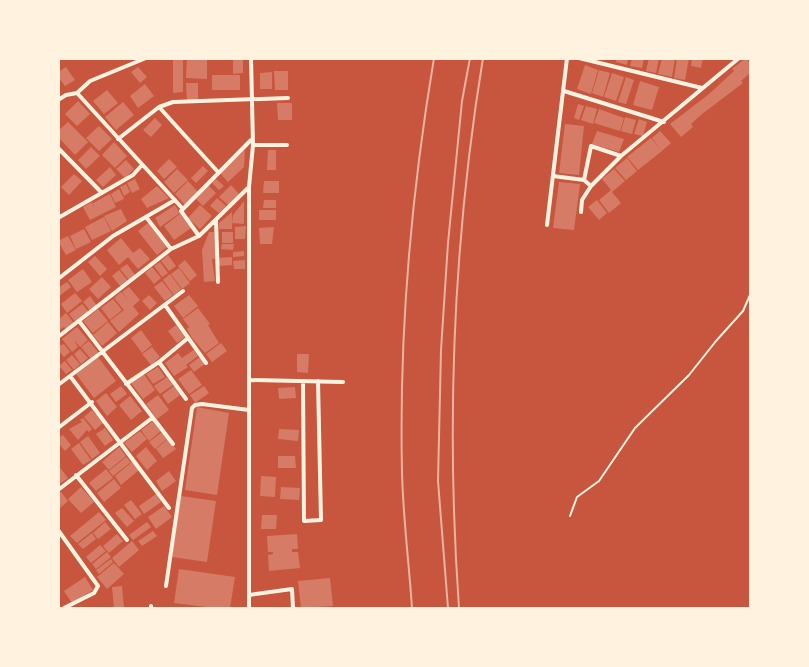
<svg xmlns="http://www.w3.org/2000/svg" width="809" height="667" font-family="'Fira Sans',sans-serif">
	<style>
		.building { fill: #d67c66 }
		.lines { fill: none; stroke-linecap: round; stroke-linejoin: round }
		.service { stroke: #fff3e0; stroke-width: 2 }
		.minor { stroke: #fff3e0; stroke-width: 4 }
		.rail { stroke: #e9b49f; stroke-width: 2 }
	</style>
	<rect width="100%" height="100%" fill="#c8553d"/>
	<path class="building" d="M173,58h10v34l-10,1z
		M187,58h20v21l-21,-1z
		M233,58h10v15l-10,1z
		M617,58h11l-1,7 -11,-3z
		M632,58h12l-2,10 -12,-2z
		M649,58h10l-3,15 -10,-2z
		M662,58h13l-3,19 -14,-3z
		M677,58h12l-4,22 -11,-2z
		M692,58h11l-2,10 -10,-2z
		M746,58l4,6v9l-9,8 2,2 -41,31 -11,10 2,3 -12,10 -11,-13 39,-30 25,-23 -2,-2z
		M585,65l13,5 -7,24 -14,-5z
		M66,67l9,13 -10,6 -7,-9v-5z
		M138,67l9,10 -7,6 -9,-11z
		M599,70l11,3 -7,24 -11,-4z
		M274,71h14v19h-13z
		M272,72v17h-12v-16z
		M612,73l12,4 -8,24 -12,-4z
		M212,75h28v15h-28z
		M626,77l8,3 -8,24 -8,-2z
		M640,81l19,6 -7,23 -19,-5z
		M186,83h12v17h-11z
		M145,84l9,12 -16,12 -8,-12z
		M107,90l11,13 -14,11 -11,-13z
		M78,101l12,13 -13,12 -12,-12z
		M123,102l11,13 -18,15 -11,-13z
		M277,103h15v17h-14z
		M578,104l6,2 -5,14 -5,-2z
		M586,106l11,3 -4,15 -12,-4z
		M599,109l25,9 -4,13 -26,-8z
		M625,117l11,3 -4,14 -11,-3z
		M155,118l7,7 -11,12 -8,-7z
		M639,119l8,3 -4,14 -9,-2z
		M68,122l20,20 -13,13 -17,-18v-6z
		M565,124l19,2 -5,49 -20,-2z
		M99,126l13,13 -13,12 -13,-13z
		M597,131l27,8 -5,13 -27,-8z
		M660,131l11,12 -9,8 -10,-13z
		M651,138l11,13 -24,19 -11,-13z
		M114,142l13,14 -12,12 -13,-13z
		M91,147l9,9 -14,13 -8,-9z
		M245,150l-1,17 -16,15 -8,-9z
		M268,150h8v20h-9z
		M627,158l10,13 -11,9 -11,-12z
		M169,159l8,8 -13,12 -7,-8z
		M126,160l8,9 -9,9 -9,-9z
		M203,166l5,5 -12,12 -5,-5z
		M110,167l6,8 -13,12 -7,-7z
		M177,169l11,11 -14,13 -10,-11z
		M614,169l11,12 -13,11 9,11 -12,10 -10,-13 12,-10 -9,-11z
		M74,174l8,7 -13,14 -8,-8z
		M135,179l5,10 -8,4 -5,-10z
		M216,179l8,7 -5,4 -7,-7z
		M188,181l10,11 -13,13 -10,-11z
		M264,181h15v12h-16z
		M559,182l21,2 -6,46 -21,-2z
		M126,184l4,8 -6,4 -4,-9z
		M208,185l8,8 -13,13 -8,-8z
		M231,185l8,9 -11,11 -9,-8z
		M157,186l12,12 -22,10 -6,-9z
		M119,189l5,10 -9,4 -4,-9z
		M110,194l6,13 -26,13 -7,-13 9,-5 3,7 -2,-6z
		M217,198l9,8 -7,7 -9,-7z
		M264,200h12v8h-13z
		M597,200l10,13 -8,7 -11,-13z
		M244,201v23l-12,-1 1,-8z
		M175,205l5,8 -20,14 -5,-9z
		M200,205l12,11 -12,13 -12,-11z
		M121,209l6,12 -15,10 -8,-15z
		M259,210h17v10h-17z
		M232,212v17h-13v-6z
		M180,214l11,14 -17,12 -10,-14z
		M104,217l7,14 -19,9 -7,-13z
		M148,223l19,24 -10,8 -19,-24z
		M246,226l-1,13h-10v-12z
		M274,227l-2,17h-12l-1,-16z
		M84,229l7,13 -15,7 -6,-13z
		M209,232h5l1,16v11h-3l3,22 -11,1 -2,-32z
		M222,232h11v11h-11z
		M68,236l8,14 -10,5 -8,-14z
		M121,238l12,15 7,-5 10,11 -12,10 -10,-12 -9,8 -12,-15z
		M222,244h12l-1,6 -12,-1z
		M244,251v5l-11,1v-5z
		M168,255l8,11 -7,5 -8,-10z
		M95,256l12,13 -7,7 -12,-14z
		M232,257v8l-13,1 -1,-8z
		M185,260l12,15 -7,6 -12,-15z
		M245,260v9h-11l-1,-8z
		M160,262l8,11 -6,4 -8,-11z
		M127,264l8,11 -6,5 -9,-11z
		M152,267l9,11 -7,6 -9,-11z
		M179,268l11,15 -8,6 -11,-15z
		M83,269l9,13 -15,10 -9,-12z
		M119,270l9,11 -7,6 -9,-11z
		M170,274l11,15 -7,6 -11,-15z
		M102,277l9,10 -13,12 -9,-10z
		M162,281l11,14 -8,6 -11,-14z
		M67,282l4,5 -13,10v-9z
		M129,287l11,13 -7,6 6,8 -20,18 -9,-11 14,-11 -10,-12 7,-6 8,9 -7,-9z
		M75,293l7,8 -15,12 -6,-9z
		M149,295l8,8 -7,7 -8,-9z
		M189,295l9,11 -15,12 -9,-12z
		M90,296l7,10 -6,6 -8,-10z
		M113,299l9,11 -12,10 -9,-12z
		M82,304l7,8 -13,11 -7,-9z
		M198,308l12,16 -2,1 11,18 -14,10 -13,-15 -5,-9 2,-2 -6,-8z
		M98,309l10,12 -15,12 -10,-12z
		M66,313l8,10 -8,6 -2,-2 -6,4v-11z
		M108,322l9,11 -15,13 -9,-11z
		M176,325l9,12 -8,6 -9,-12z
		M77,327l11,13 -8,7 -6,-7 4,7 -6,5 -10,-13z
		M141,330l11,15 -10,8 -11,-15z
		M89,341l9,11 -8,6 -9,-11z
		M221,343l6,8 -15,11 -6,-8z
		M64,344l6,8 -6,5 -6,-7v-4z
		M152,347l8,10 -9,8 -9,-11z
		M80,349l8,9 -7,6 -7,-10z
		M194,350l4,6 -12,9 2,2 -14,9 -9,-13 13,-10 4,5z
		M297,354h12l-1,19 -11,-1z
		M72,355l8,9 -6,6 -8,-10z
		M98,357l18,24 -22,17 -18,-24z
		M200,357l5,7 -11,8 -5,-7z
		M65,361l7,9 -6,4 -7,-8z
		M158,367l7,10 -12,7 -7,-10z
		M191,370l11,15 -13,9 -11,-15z
		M143,373l12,17 -12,9 -12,-16z
		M167,377l6,8 -13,9 -6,-8z
		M121,386l6,8 -11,8 -6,-8z
		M174,386l6,9 -12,9 -6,-9z
		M204,386l5,7 -14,10 -5,-8z
		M295,387l1,11 -17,1 -1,-11z
		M106,393l11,14 -10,9 -11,-15z
		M158,395l11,15 -12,9 -11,-15z
		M130,396l12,15 -11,9 -12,-15z
		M197,407l32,6 -12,82 -32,-5z
		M92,410l11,13 -8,7 -11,-13z
		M83,418l9,11 -3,3 -2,-2 -9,10 -9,-11 13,-7 -2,-2z
		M153,421l8,10 -12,10 -8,-11z
		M105,428l8,12 -8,6 -9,-12z
		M279,429l20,1 -1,11 -20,-2z
		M140,431l7,8 -15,13 -8,-9z
		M162,432l5,7 -12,10 -6,-7z
		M63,435l8,10 -6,6 -7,-8v-5z
		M88,436l12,17 -8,6 -12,-17z
		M168,439l8,10 -13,9 -7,-9z
		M79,443l12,17 -8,5 -12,-16z
		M119,447l7,9 -17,14 -7,-8z
		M146,447l11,14 -10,9 -11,-14z
		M278,456h17l1,12h-18z
		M126,457l5,5 -18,14 -4,-5z
		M132,462l7,8 -18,15 -6,-9z
		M58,465l10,13 -7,5 -3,-3z
		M106,469l7,9 -17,13 -7,-8z
		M169,471l7,10 -14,10 -6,-10z
		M261,476l15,1 -1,20 -15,-1z
		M114,479l7,9 -17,14 -7,-9z
		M81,487l13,15 -13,11 -13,-14z
		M281,487l19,1 -1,12 -19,-1z
		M61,492l7,9 -10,9v-15z
		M156,494l5,8 -17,12 -5,-8z
		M181,496l35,5 -9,61 -35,-5z
		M131,500l11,14 -7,5 -11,-14z
		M164,506l8,11 -16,12 -8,-12z
		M122,508l12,13 -7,6 -12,-14z
		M99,512l7,8 -29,23 -7,-7z
		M262,515h15l-1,14h-15z
		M105,522l6,7 -13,10 -5,-6z
		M147,522l4,5 -18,13 -4,-5z
		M153,531l4,5 -15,10 -4,-5z
		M92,533l4,6 -13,10 -5,-5z
		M117,534l6,7 -14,12 -6,-7z
		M297,534l1,15h-6v3h6l2,16 -31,3 -1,-16 5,-1v-2h-5l-1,-16z
		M132,541l7,9 -20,17 -7,-9z
		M100,545l6,6 -15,12 -5,-6z
		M107,552l4,5 -15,12 -4,-5z
		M111,559l2,3 -14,12 -3,-4z
		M114,563l10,11 -17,15 -10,-12z
		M179,569l56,8 -5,31h-16l-40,-5z
		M85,577l8,13 -21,13 -8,-12z
		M330,578l3,28 -32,2 -3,-27z
		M122,586l2,22h-10l-2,-21z"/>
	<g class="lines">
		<path class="service" d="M570,516l7,-19 22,-16 36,-53 54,-53 27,-34 27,-30 7,-16"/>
		<path class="minor" d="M579,58l123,30
			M564,91l100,31
			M77,93l13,-12 56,-23
			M58,100l8,-5 11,-2 106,116
			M159,107l59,65
			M118,139l41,-32 14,-5 115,-4
			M253,145h34
			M58,148l44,45
			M553,176l31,4 7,6
			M584,180l7,-34 30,10
			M581,212l1,-12 9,-14 30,-30 118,-98
			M146,217l25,32
			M58,218l75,-43 9,-10
			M216,220l2,62
			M547,225l20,-167
			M199,236l-18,-25 70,-71
			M58,279l55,-43 62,-36
			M165,305l41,58
			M79,321l94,123
			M58,337l113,-88 28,-13 49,-48
			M159,362l29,-24
			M70,376l99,132
			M250,380l93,2
			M303,382l1,139 17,-1 -3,-139
			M126,384l33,-22 27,37
			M58,385l125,-94
			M58,428l34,-26
			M76,475l51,65
			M58,490l94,-72
			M58,530l40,56 -4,7 -30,15
			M166,586l26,-178 3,-3 7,-1 47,6
			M249,595l43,-6 1,19
			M151,606v2
			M249,608v-421l4,-42 -2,-87"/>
		<path class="rail" d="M412,608c-3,-45 -9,-91 -10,-136 -3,-138 9,-277 32,-414
			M448,608l-10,-127 3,-131 7,-107 14,-142 8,-43
			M459,608c-13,-183 -6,-367 24,-550"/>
	</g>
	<rect width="809" height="667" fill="none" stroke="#fff3e0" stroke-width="120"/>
</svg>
